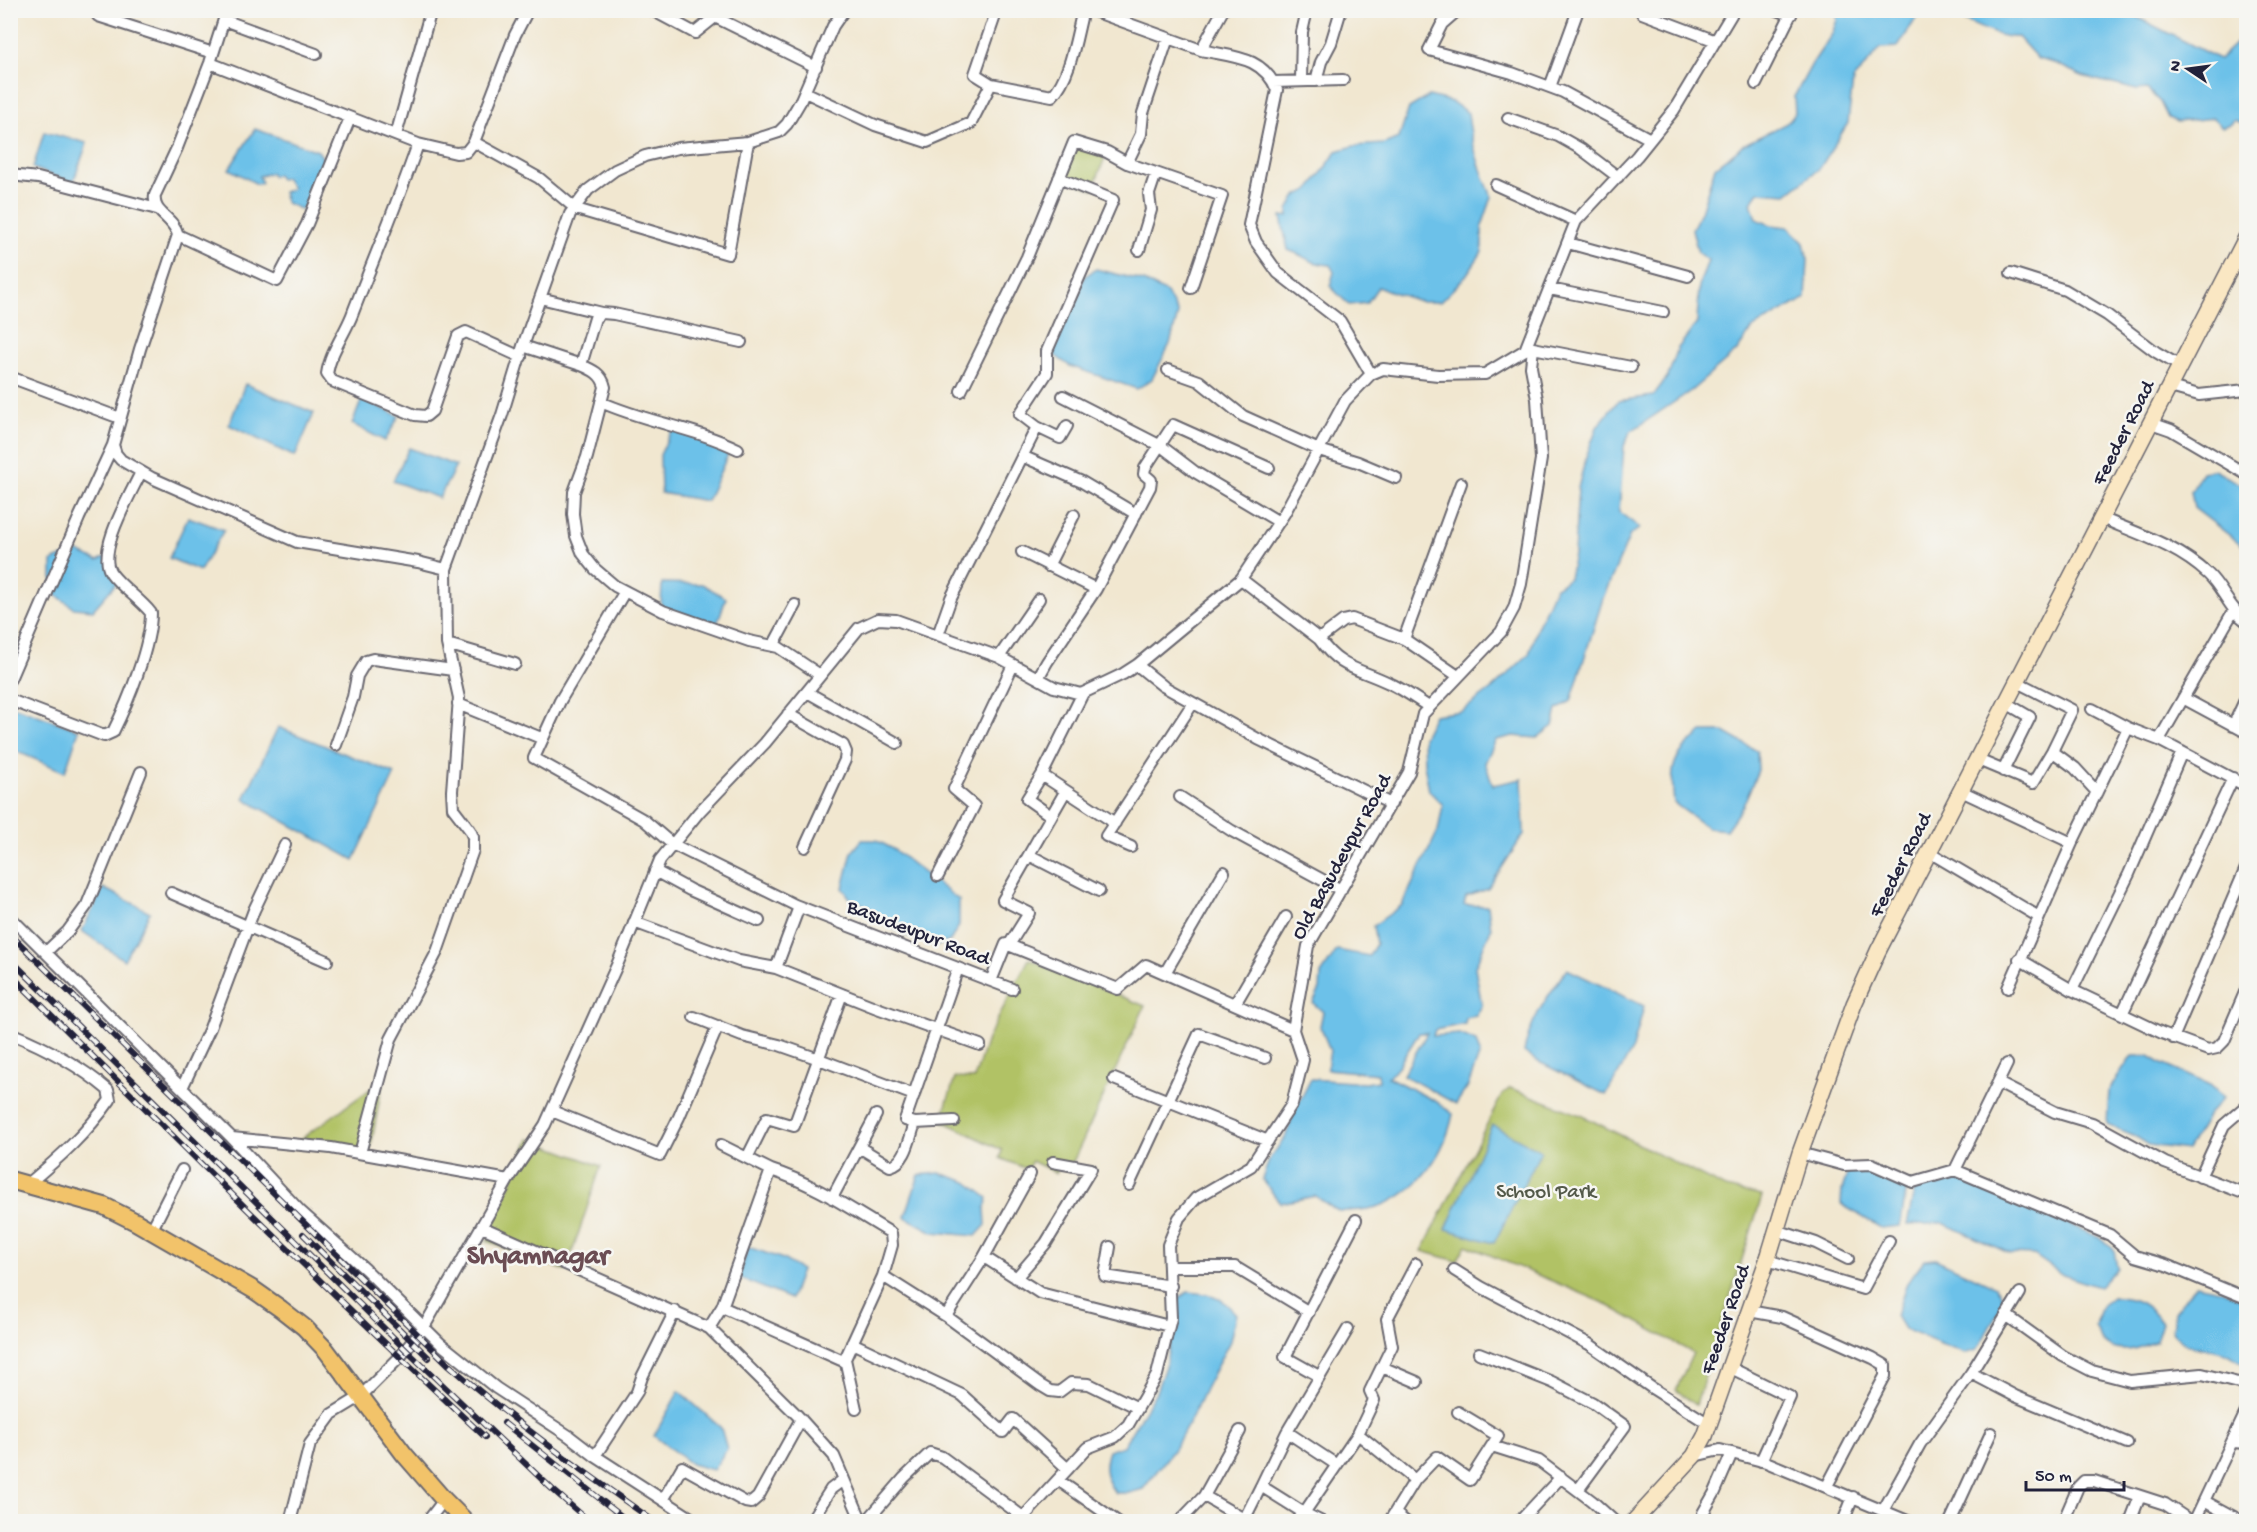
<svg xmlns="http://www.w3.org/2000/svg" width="2257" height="1532" font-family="'Gochi Hand',sans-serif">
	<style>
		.green { fill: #b1c265; stroke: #6a7250; stroke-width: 1.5 }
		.water { fill: #6cc1e9; stroke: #477292; stroke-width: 1.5 }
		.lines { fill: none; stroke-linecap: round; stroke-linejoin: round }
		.street-casing { stroke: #6a676f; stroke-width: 14 }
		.secondary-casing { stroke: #6a676f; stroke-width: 18 }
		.primary-casing { stroke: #6a676f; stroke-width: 20 }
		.street { stroke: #fff; stroke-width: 10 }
		.secondary { stroke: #fae7c3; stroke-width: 15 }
		.primary { stroke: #f2c36a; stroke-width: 16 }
		.rail-casing { stroke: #22223b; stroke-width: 6 }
		.rail { stroke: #f6f6f2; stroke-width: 4; stroke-dasharray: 11; stroke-linecap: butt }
		.labels { text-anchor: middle; stroke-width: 5; stroke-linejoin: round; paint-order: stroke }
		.street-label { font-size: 21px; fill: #22223b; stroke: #f6f6f2 }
		.park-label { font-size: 21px; fill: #545a4a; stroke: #f6f6f2 }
		.district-label { font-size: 27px; font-weight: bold; fill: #6b4d54; stroke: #f6f6f2 }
	</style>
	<rect width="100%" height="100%" fill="#f6f6f2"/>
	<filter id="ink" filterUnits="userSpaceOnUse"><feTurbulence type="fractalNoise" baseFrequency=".0167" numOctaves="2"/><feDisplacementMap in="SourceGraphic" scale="12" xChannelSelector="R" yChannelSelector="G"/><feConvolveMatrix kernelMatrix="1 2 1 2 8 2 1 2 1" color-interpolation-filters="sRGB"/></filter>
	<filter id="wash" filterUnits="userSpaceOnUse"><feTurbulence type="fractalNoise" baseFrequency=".008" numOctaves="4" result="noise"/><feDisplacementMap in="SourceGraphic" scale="24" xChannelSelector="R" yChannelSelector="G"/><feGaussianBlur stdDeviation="1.35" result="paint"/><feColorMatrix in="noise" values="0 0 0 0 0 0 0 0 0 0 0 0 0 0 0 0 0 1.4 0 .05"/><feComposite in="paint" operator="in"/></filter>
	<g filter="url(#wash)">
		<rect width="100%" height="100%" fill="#f1e7d0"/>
		<path class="green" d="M1074,142l33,10 -14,37 -34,-11z
			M1029,959l116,47 -73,158h-11l-5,9 -24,-12 -5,8 -27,-11 2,-8 -61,-30 14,-42 19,1 13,-40z
			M383,1080l-13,72 -72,-11z
			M1510,1088l73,28 142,72 37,8 -66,209 -20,-15 17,-37 -91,-51 -136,-57 -9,16 -35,-10 80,-156z
			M529,1139l72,27 -35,105 -79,-30z"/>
		<path class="water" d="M1836,11h90l-11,9 -17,27 -17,1 -28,32 -5,43 -28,45 -33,26 -28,-2 -8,11 5,16 15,6 17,2 16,16 4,16 -2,39 -53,30 -17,24 -44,38 -62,42 -6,14 -5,66 21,16 -10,7 -27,63 -32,103 -14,9 -4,16 -16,12 -24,-2 -17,4 -11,23 8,22 29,-6 2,55 -36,55 -22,8 -2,8 24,1 3,23 -16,38 7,39 -6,10 -10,2 -1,6 -30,6 -2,6 27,-2 16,7 4,12 -12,33 -12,18 -53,-29 24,-42h-8l-24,38 -7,6 49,25 16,12c-9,45 -45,93 -94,96 -5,0 -14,2 -19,1 -8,-2 -17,-10 -24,-15l-36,7 -18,-24 8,-21 15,-20 10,-28 16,-31 54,4 14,-2 -1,-7 -51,-5 3,-19 -10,-24 3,-14 -10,-9 7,-14 1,-15 16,-24 32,6 7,-12 -3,-18 29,-21 36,-74 5,-26 -14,-14 -5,-27 -1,-27 11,-22 28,-4 31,-23 36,-34 8,-26 18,-40 14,-10 5,-24 4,-66 8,-31 11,-30 21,-26 35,-5 15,-20 10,-28 19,-25 2,-37 9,-26 -10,-7 -6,-24 9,-17 14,-45 30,-23 42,-21 8,-10 -1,-16 18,-33 20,-30 5,-14z
			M1940,11h185l94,48 18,-17 9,2v76l-1,4 -11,-4 -3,4 -9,3 -9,-9 -36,4 -9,-4 -8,-16 -13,-13 -10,1 -55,-14 -25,-12 -19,-5 -20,-22c-24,2 -53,-19 -78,-26z
			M1429,96l23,6 16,11c3,31 12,56 24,84l-10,29v26l-17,25 -25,25h-18l-44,-15 -11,16 -18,2 -19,-19 4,-14 -4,-7c-21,-1 -24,-9 -42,-15l-7,-33 7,-1v-6l8,-14 14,-7 27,-38 17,-5 30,-2 15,-6 10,-30z
			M255,129l63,22 7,10 -23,49 -16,-7 -3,-11 9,-3 -6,-11 -6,1 -3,-4 -5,1 -1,-3 -12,3 3,7 -5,1 -28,-15z
			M44,132l43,11 -14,40 -40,-15z
			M1096,269l47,12 24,12 11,21 -8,30 -18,35 -15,10 -67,-23 -16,-11 2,-17 29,-62z
			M245,384l69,29 -19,44 -66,-32z
			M362,399l37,17 -14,25 -33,-17z
			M672,430l58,20 -23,51 -46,-8 -1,-38z
			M409,448l47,18 -17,32 -46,-17z
			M2214,470l32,17v61l-52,-40 -3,-17 11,-19z
			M188,517l36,13 -24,41 -31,-13z
			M76,551l22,10 11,-6 12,23 -28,32 -19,-2 -22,-16v-31z
			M662,583l40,1 24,14 -9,26 -56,-17z
			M10,705l69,25 -14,42 -54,-23z
			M278,727l117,47 -41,86 -110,-61z
			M1702,732h22l33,19 1,19 -15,36 -17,24 -18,-2 -34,-25c-4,-38 -2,-46 28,-71z
			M862,840h14l17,9 66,51v26l-9,15 -13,5 -24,-7 -27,-14 -19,-19 -16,-6 -8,-12 9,-36z
			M103,888l47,24 -26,48 -42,-29z
			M1567,969l77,37 -11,42 -27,47 -71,-35 -11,-8c6,-33 24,-56 43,-83z
			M2132,1056h17l13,8 48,21 13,12 -15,18 -21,35 -38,-5 -16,-10 -26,-11 2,-34z
			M1492,1125l49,26 -47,92 -48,-14z
			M1849,1168h25l34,14 -8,44 -19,2 -40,-24 1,-14z
			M940,1173l27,9 21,16 -3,10 1,17 -10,11 -43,-4 -28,-15 14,-42z
			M1957,1174l147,66 10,10 3,18 -18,19 -36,-12 -29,-20 -23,-1 -68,-31 -36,2 8,-38z
			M748,1247l35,12 18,11 -10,29 -52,-21z
			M1935,1259l61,28 9,12 -28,51 -12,4 -61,-25 -8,-13 11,-33 17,-23z
			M2196,1285l24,5 26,10v65c-8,-3 -13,-9 -21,-12 -24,-9 -33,1 -53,-22l2,-19z
			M1188,1292c27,3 30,2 48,22l-6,27 -24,46 -17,36 -15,26 -31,40 -14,4h-14c-10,-15 -13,-25 -7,-42l15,-5 33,-54 10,-29 12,-65z
			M2112,1297c25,0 35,7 50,25l-6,19c-16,7 -36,15 -52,2 -4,-3 -6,-12 -9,-17l7,-20z
			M679,1391l42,37 6,21 -14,21 -22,-6 -37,-28z"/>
	</g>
	<g filter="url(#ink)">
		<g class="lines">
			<g class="street-casing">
				<path id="street" d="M227,10l-17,53 -33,85 -22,47c-3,19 18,21 23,40l-38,114 -27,96 3,9 5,6 31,18 145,64 121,20 28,7
					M652,10l43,23 20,-16 101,50
					M1091,10l110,40
					M1223,10l-22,40c32,7 62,6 76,40l-28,135 7,17 22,31 62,48 31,53
					M1458,10l-16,14 -13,26 83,23 51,19 87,47
					M1777,10l14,5
					M2159,11v-1
					M1642,13l74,28
					M98,16l115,37
					M224,20l92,34
					M210,63l208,81 38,9 10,-1 8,-10 41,-107 13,-25
					M1301,81l1,-49 5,-22
					M1316,81l5,-19 10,-19 10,-33
					M1274,82l69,-2
					M991,84l61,12c19,-19 24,-60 31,-86
					M1756,84l37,-74
					M1550,87l28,-77
					M805,92l70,33 52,17 44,-19 20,-39 -16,-10 22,-64
					M1508,118l50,18 23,13 37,28
					M396,135l35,-125
					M474,142l65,36 37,31 152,45 20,-112
					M418,144c-20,58 -44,114 -66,171 -8,20 -22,38 -25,59l5,7 83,34 11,1 6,-5 26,-75 8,-4 55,25
					M1127,163l95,33 -31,92
					M10,175l28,3 119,31
					M1059,178l54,22 -66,151v22l-27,41 17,13 23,11 7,-12
					M1496,185l80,36
					M178,235l99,46 30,-57 43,-106
					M1568,243l120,33
					M1139,250l12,-40 -2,-16 7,-21
					M2011,273l54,17 42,25 49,37 24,14
					M1550,289l113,23
					M540,298l62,15
					M741,342l-127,-28 -12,-1 -7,5 -14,47c12,5 21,9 24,22l-18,70 -13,35 -1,22 3,22 7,18 12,15 20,17 48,25 86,30 29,6 42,28
					M523,346l58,19
					M1528,350l5,-2 98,19
					M1168,370l31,11 44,35 76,34 39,12 38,16
					M10,377l110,41
					M2170,387l29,8 47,-5
					M961,391l66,-134 47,-115 33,10 20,11 14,-29 2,-21 25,-75
					M1063,396l98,50 34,26 84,50
					M601,402c44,20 94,26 137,47
					M2151,423l20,7 75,44
					M1022,456l60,26 54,32
					M2101,518c38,16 77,28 107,56 15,14 21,35 38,47
					M1022,552l74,37
					M1048,566l26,-51
					M1241,579l78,60 24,-18 9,-2 52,20 54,37
					M625,591l-65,110 -26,57 110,62 28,24 123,61 196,76 15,-37 112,45 28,-24 147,65
					M938,635l13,-37 86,-171
					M1319,639c21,30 39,29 70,44 14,6 27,16 40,24
					M1404,639l57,-156
					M447,644l68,20
					M773,646l22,-41
					M999,657l40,-58
					M1137,665l26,21 95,53 133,65
					M1038,678l9,-16 49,-73 54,-102 1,-7 -7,-6 1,-6 28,-43 96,43
					M10,679l69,-161 34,-73
					M807,692l90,51
					M2183,698l63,34
					M10,700l94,36 9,-4c15,-30 38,-86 38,-119 -12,-15 -29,-25 -40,-40 -15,-22 20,-79 30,-101
					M458,704l83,34
					M2092,709l36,19 31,12 75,-130
					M788,714l55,31 3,7 -1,8 -40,87
					M2233,726l13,-28
					M2159,740l87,46
					M336,745l17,-48 4,-21 9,-15 7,-2 80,11
					M2052,751l23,17 22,24
					M1978,760l55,23 19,-32 20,-41 -55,-28
					M2003,771l27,-54 -24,-14
					M1042,775l73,48
					M1961,791l111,52
					M1180,797l52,34 109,59
					M1051,816l-24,-17 15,-24 41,-82
					M1131,847l-25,-11 87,-133
					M1929,852l110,65
					M1029,855l70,36
					M655,871l35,19 69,31
					M938,876l36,-70 -20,-17 59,-124
					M171,893l156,68
					M799,907l-23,61 101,40 103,37
					M10,917l222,221 99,10 177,32
					M634,922l105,39 37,7
					M1009,945l20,-32 -26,-13 62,-108
					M46,952l22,-21 19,-26 54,-133
					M2019,959l53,31 90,43 46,17 9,-2 7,-7 22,-51
					M1165,973l59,-101
					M991,981l21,8
					M2008,988l64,-145 56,-115
					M2072,990l57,-116 53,-122
					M1235,1004l51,-87
					M2122,1014l111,-236
					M694,1017l48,19 37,9 40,14 95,36
					M10,1033c35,14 70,33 98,57l2,10c-23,33 -51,58 -82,84
					M2173,1038l73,-170
					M1114,1079l154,62
					M1998,1083l57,29 37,11 73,40 81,31
					M182,1088l28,-60 44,-118 31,-65
					M552,1111l108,44 19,-38 39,-91
					M954,1121l-39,2 -10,-3 53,-152
					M232,1138l68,73 65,58 76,75 55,44 73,48 26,20 42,-64 5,-15 33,-66
					M721,1145l50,25
					M859,1147l31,19c16,-3 20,-29 25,-43
					M360,1153l31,-114 46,-87 36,-102v-13l-3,-7 -17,-22 -1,-17 7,-93 -12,-54 -1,-75 56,-154 21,-69 47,-132 18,-24 27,-20 30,-14 33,-8 70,-6 31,-10 8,-8 13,-22 33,-76 11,-16
					M1800,1153l44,12 28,-1 41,18 42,-12 52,-106
					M747,1158l20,-40 27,8 48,-132
					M1955,1170l155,65 25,21 31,9 80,33
					M2200,1177l24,-52 22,-19
					M1129,1185l70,-151 66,24
					M832,1198l44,-83
					M482,1227l227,101 88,87 37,41 28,66
					M1776,1230l40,13 32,16
					M151,1231l31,-61
					M1110,1247l-5,29 66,10
					M984,1257l46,-83
					M1767,1260l96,29 26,-48
					M1170,1267h65l74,45
					M1454,1270l27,17 108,57 63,44 57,36
					M1016,1278l30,-35 45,-74 -38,-7
					M722,1307l119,53 4,-1 38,-83 63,40 38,-59 56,36 129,33
					M1749,1311l33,6 91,41 12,7v11l-58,110
					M2006,1315l57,41 29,15 38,10 72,-7 44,11
					M946,1316l94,69 10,6 9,1 12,-9 18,1 49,24
					M709,1328l13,-21 49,-137c44,14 81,40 120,63l1,12 -9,31
					M852,1343l110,52 41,37 10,-13 55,50
					M1479,1353l73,29 41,21 32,23 -47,64
					M845,1359l11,50
					M1382,1367l35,15
					M1729,1367l61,30 -29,64
					M1971,1373l44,23 112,47
					M1319,1376l-34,-19 71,-137
					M1358,1434l57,46
					M2233,1442l13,1
					M1492,1446l47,15 53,40 23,21
					M595,1456l102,66
					M1694,1456l26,-6 46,12 144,60
					M1337,1465l-50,-33 61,-103
					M1058,1480l60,42
					M1261,1486l26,-54
					M1204,1496l40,23
					M663,1500l19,-33 63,35 6,1 7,-6 43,-78
					M2204,1501l39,21
					M1884,1509l36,-65 51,-71 49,-80
					M1395,1513l11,9
					M1703,1513l12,-21 17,-39
					M290,1522l20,-78 22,-30 28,-17 39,-39 25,-31 84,-147 37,-55 72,-160 43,-105 39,-48 66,-69 94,-115 19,-9 18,1 103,37 55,30 27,7 42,-20 14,-9 104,-86 43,-65 61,-113 26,-27 12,-5 55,6 47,-1 40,-24 51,-129 61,-65 37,-46 60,-100
					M427,1522l17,-22
					M810,1522l21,-33 12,-9
					M866,1522l38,-44 26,-25 12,4 81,60
					M1019,1522l68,-74 28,-11 13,-12 29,-50 14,-57 -3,-73 11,-27 17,-20 55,-32 41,-62 11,-44 -10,-30 15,-84 101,-174 14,-58 78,-82 13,-24 7,-24 20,-125 -4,-60 -6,-32 2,-19
					M1179,1522l25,-26 36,-65
					M1243,1522l18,-36 43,27 54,-79 16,-34 -4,-9 22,-45 -5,-27 29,-55
					M1296,1522l8,-9 18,9
					M1389,1522l26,-42 22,-23 33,23 28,-44 -40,-24
					M1519,1522l42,-45
					M1843,1522l10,-25
					M1950,1522l41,-89
					M2063,1522l15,-35 6,-6h10l71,23 27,18
					M2130,1522l10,-26
					M2194,1522l52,-110"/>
			</g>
			<g class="secondary-casing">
				<path id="secondary" d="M1633,1522l61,-66 11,-20 64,-181 31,-102 54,-149 24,-53 368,-713"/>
			</g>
			<g class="primary-casing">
				<path id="primary" d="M10,1180l94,26 32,16 118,68 27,19 23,18 22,23 78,104 40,46 22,22"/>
			</g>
			<use href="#street" class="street"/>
			<use href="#secondary" class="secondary"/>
			<use href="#primary" class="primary"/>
			<g class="rail-casing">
				<path id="rail" d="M10,934l439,431c65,57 135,107 206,157
					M10,959l396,391 146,139 38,33
					M10,974c157,156 313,313 475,463
					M303,1234l126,124
					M504,1423l125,99"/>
			</g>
			<use href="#rail" class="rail"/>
		</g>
	</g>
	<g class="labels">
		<g class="street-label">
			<text transform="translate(2122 432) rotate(-63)" y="7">Feeder Road</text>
			<text transform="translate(1340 856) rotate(-61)" y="7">Old Basudevpur Road</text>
			<text transform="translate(1899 864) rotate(-63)" y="7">Feeder Road</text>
			<text transform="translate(919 931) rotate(21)" y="7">Basudevpur Road</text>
			<text transform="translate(1724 1319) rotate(-71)" y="7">Feeder Road</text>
		</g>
		<g class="park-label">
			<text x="1546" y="1197">School Park</text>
		</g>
		<g class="district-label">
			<text x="538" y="1263">Shyamnagar</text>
		</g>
	</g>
	<rect width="2257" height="1532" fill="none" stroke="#f6f6f2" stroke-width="36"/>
	<g transform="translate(2188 69) rotate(283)" stroke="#f6f6f2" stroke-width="4.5" paint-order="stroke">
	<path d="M0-4.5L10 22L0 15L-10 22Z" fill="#22223b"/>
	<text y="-9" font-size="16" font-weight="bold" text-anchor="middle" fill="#22223b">N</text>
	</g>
	<path d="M2026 1481v9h98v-9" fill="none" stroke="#22223b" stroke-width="3"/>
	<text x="2035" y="1481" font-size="18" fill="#22223b" stroke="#f6f6f2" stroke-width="4.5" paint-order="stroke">50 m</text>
</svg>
